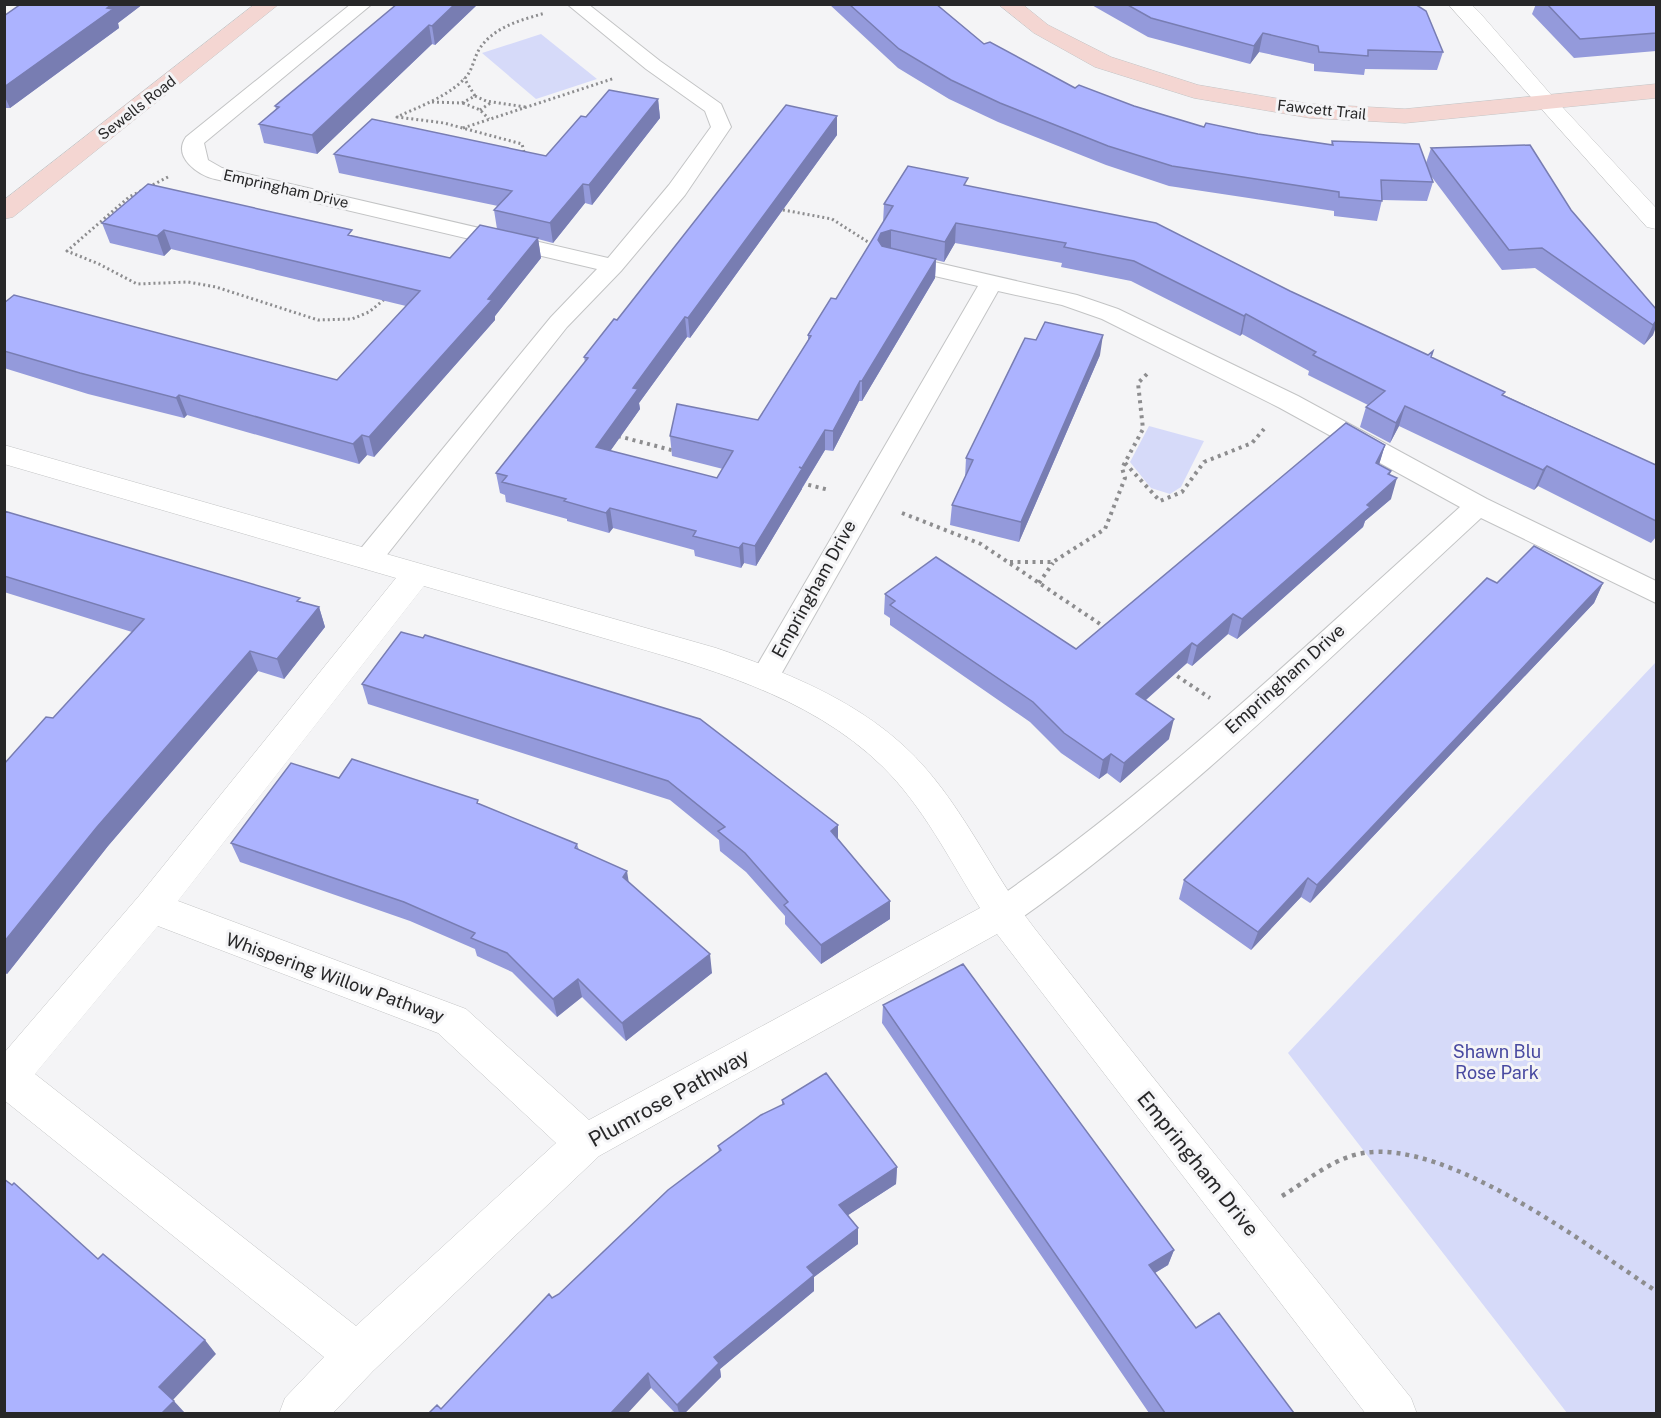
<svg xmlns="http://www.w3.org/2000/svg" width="1661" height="1418" font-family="'Public Sans',sans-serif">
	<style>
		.green { fill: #d6daf9 }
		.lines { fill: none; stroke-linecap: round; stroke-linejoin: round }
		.lane-casing { stroke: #c3c4c5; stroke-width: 2 }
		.street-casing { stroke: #c3c4c5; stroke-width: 1 }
		.secondary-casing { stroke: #c3c4c5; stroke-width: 1 }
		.path-far2 { stroke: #8d8d8f; stroke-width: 3; stroke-dasharray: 2 3; stroke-linecap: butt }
		.path-far1 { stroke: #8d8d8f; stroke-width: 4; stroke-dasharray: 3 4.5; stroke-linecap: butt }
		.path { stroke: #8d8d8f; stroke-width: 4.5; stroke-dasharray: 4 5; stroke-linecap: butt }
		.lane { fill: #fff; fill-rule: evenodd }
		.street { fill: #fff; fill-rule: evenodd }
		.secondary { fill: #f4d6d2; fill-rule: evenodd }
		.wall { fill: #949adb }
		.shaded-wall { fill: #787db2 }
		.building { fill: #acb3ff; stroke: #787db2; stroke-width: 1.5 }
		.labels { text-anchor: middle; stroke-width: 6; stroke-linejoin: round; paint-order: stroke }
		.far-street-label { font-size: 15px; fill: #272728; stroke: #f4f4f6 }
		.street-label { font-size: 18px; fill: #272728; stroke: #f4f4f6 }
		.park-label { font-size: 18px; fill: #494aa1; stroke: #f4f4f6 }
		.near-street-label { font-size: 21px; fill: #272728; stroke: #f4f4f6 }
	</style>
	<rect width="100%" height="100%" fill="#f4f4f6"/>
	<path class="green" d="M541,34l56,45 -61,20 -54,-46z
		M1149,426l55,15 -23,46 -11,7 -19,-6 -21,-26z
		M1656,662v751h-89l-279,-360z"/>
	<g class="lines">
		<g class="lane-casing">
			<path id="lane" d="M351,4h21l-168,139 4,17 14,8 386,90 61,-73 42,-58 -6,-16 -59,-42 -79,-65h21l72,57 61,43 10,23 -46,68 -64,76 -54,56 -189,239 -10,3 -10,-3 -4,-7 4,-7 193,-235 46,-48 -382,-90c-17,-4 -43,-22 -29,-42z
				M895,253l182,42 41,14 180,87 189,103 169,82v22l-175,-85c-151,139 -300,287 -468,406l-12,4 -12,-4 -5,-10 5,-10c169,-116 319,-261 471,-397l-180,-99 -178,-89 -40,-14 -64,-14 -223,394 -10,3 -10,-3 -5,-8 5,-8 223,-383 -91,-21 -3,-5 3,-5z"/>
		</g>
		<g class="street-casing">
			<path id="street" d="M1448,4h23l9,9 73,84 103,111v21l-9,-2z
				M4,445l712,203c67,23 136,50 189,99 55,51 84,123 130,182 124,158 251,312 376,469l6,16h-51l-369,-480 -398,222 -226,215 -41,43h-53l6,-16 39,-41 -320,-257v-47l135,-157 257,-318 -392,-114zM424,586c61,18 122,35 183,53 96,28 201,55 275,127 41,40 67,93 98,142l-391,212 -123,-111 -288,-108zM158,926l280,107 118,110 -200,183 -321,-252z"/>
		</g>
		<g class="secondary-casing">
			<path id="secondary" d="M255,4h24l-266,213 -9,2v-19z
				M998,4h24l26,21 63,32 87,28 112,19 95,5 251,-25v14l-251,25 -95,-5 -116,-20 -99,-31 -61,-34z"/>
		</g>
		<path class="path-far2" d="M475,96l11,5 40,6
			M432,102l30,1 13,-7 -11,-18
			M463,103l17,7 9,9
			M480,110l12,-8
			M463,128l152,-50
			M520,155l4,-3 -2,-8 -78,-21 -47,-6c23,-11 51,-20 69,-40 7,-8 8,-20 14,-29 15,-22 42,-28 65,-35
			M168,177l-39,20 -62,54 32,13 38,20 51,-2 28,5 102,33 34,-1 17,-7 17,-14
			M778,209l54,10 36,23"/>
		<path class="path-far1" d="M618,436l57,15
			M1125,463l35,38 22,-9 22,-30 48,-19 12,-14
			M801,483l28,7
			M902,513l79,31 125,84
			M1010,562h43l52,-33 20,-51 -3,-10 21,-39 -5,-46 12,-12
			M1039,583l14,-20
			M1171,672l39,26"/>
		<path class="path" d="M1282,1196c25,-15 51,-38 81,-43 85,-14 223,92 293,138"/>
		<use href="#lane" class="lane"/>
		<use href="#street" class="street"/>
		<use href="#secondary" class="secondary"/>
	</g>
	<path class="wall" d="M21,4h122l-25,19 1,5 -109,80h-6v-92z
		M478,4l-43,41 -3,-1 -115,110 -53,-11 -5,-19 17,-15 -1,-3 110,-91z
		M829,4h107l48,40 91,44 129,39 127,18 1,-4 94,22 5,-15 140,62 85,99 -3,26 -9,10 -109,-77 -33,2 -71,-94 2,6 -6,19 -45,-1 -5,21 -43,-5v-5l-165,-25 -63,-21 -108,-43 -49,-23 -51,-31z
		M1090,4h325l28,48 -6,18 -72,-1 -1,6 -50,-4v-7l-55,-12 -9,12 -102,-27z
		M1536,4h120v47l-82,7 -42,-44z
		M658,99l2,19 -68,87 -7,-2 -32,40 -15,-4 3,19 -46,58v4l-121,137 -7,-2 -8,9 -172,-49 -3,3 -96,-24 -84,-26v-65l333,77 69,-74 -235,-57 -7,7 -54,-13 -8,-20 252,13 96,22 47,-29 -3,-19 4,-4 -159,-33 -5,-19 212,2 40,-39z
		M837,116v19l-147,203 -3,-1 -48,66 1,6 -30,42 107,27 6,-9 -51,-13 -2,-20 88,-16 50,-79v-6l28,-36 47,-76 1,-19 84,-18 322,105 141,66 73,38 152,70v72l-5,6 -113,-57 -4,4 -135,-64 -9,17 -30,-16 6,-20 2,-2 -60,-30 1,-4 -67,-37 -2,2 -109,-55 -70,-14 1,-4 -107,-20 -11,19 -8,-2 -1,18 -73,123h-3l-26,50 -8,-1 -69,116 -12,-3 -3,5 -46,-12 -1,-6 -81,-22 -4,5 -42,-12v-2l-61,-17 -1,-7 -5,-2 -4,-20 89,-111 -1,-5 33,-37z
		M1100,355l-81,187 -69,-17 2,-20 13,-27 1,-20z
		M1385,445l-6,19 11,10 1,25 -26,22 -2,6 -126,112 -9,-5 -36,32 -5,-3 -41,37 23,39 -49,44 -13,-10 -8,6 -38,-26 -31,-31 -140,-97v-7l-6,-4 1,-20 191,55z
		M4,511l315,96 6,20 -41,52 -26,-8 -150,175 -101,128 -3,-1v-209l49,-46 79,-86 -128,-40z
		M1497,583h106l-9,20 -284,300 -9,-6 -50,53 -72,-51 5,-19z
		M362,684l476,141v14l52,62v18l-69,45 -36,-40v-8l-39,-44 -26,-21 -1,-11 -49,-40 -302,-96z
		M339,778l140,26 98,40 2,6 49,31 84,92 -86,68 -44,-44 -25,20 -45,-45 -35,-16 -2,-7 -65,-28 -170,-59 -9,-19z
		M883,1005l291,245 -6,15 -13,8 41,55 98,85h-145l-267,-390z
		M782,1100l115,67 -1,17 -48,31 10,13v16l-44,33v14l-94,78 1,8 -36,36h-10l-24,-25 -210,21 111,-111 7,-4 160,-142 -1,-6 64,-41z"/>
	<path class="shaded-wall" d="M112,4h31l-25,19 1,5 -109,80 -6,-13v-8z
		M455,4h23l-43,41 -3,-19z
		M429,25l3,19 -115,110 -5,-19z
		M1263,33l-4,19 -9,12 4,-18z
		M658,99l2,19 -68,87 -3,-20z
		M837,116v19l-147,203 -2,-20z
		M583,184l2,19 -32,40 -3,-20z
		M956,223l-1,20 -11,19 1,-20z
		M164,230l7,19 -7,7 -7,-20z
		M891,230v20l-14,10 1,-20 3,-7z
		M538,238l3,20 -46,58v4l-121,137 -5,-20 119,-138z
		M936,259l-1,19 -73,123v-20z
		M1246,314l-4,20 -2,2 4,-20z
		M685,317l2,20 -48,66 1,6 -41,58 -3,-20 37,-59z
		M1656,321v6l-3,8 -9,10 9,-20z
		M1103,335l-3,20 -81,187 2,-20z
		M860,381l-1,20 -26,50v-20z
		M179,395l8,20 -3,3 -8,-20z
		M1405,406l-6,20 -9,17 6,-20z
		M825,430v20l-23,38v-20z
		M362,435l5,20 -8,9 -6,-20z
		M1385,445l-6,20 -3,-2z
		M1547,466l-9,20 -4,4 9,-20z
		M802,469v20l-46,77 -1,-20z
		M1391,471l-6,18 12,-11 -6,21 -26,22 -2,6 -126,112 5,-20 125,-114 21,-31z
		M610,508l3,20 -4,5 -3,-20z
		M743,543l1,20 -3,5 -2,-20z
		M1603,583l-9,20 -284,300 7,-18z
		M319,607l6,20 -41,52 -7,-20z
		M1233,614l-5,20 -36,32 5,-20z
		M1192,643l-5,20 -56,50 5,-19z
		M250,651l8,20 -150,175 -101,128 -3,-4v-28l93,-115z
		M1174,719l-5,20 -49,44 4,-20z
		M1111,754l-4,19 -8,6 4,-19z
		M838,825v19l-7,-13z
		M627,871l3,19 -7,-13z
		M1308,878l-7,19 -50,53 7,-18z
		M890,901v18l-69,45v-19z
		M710,954l2,19 -86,68 -4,-18z
		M578,979l4,18 -25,20 -4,-18z
		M897,1167l-1,17 -57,37v-16z
		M858,1228v16l-44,33v14l-94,78 1,8 -36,36h-6l-2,-8 37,-48 93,-90z
		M1174,1250l-6,15 -25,15 6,-15z
		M205,1340l11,14 -44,47 -13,-14z
		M648,1373l3,15 -23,25h-17z
		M174,1401l11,12h-23z"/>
	<path class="building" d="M21,4h91l-5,4 6,1 -109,78v-71z
		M397,4h58l-23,22 -3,-1 -117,110 -53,-11 20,-17 -4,-1z
		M849,4h87l48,40 6,-2 85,46 4,-3 55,21 70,21 2,-4 52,11 75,11 -1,-4 87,3 14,38 -52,-2 1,21 -43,-4v-5l-167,-26 -64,-20 -108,-43 -49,-23 -52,-31z
		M1126,4h289l11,7 17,41 -75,-2v6l-49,-4 -1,-6 -55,-13 -9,13 -103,-28z
		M1547,4h109v29l-76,6z
		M609,90l49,9 -69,86 -6,-1 -33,39 -56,-13 18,-19 -178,-37 38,-35 174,37 35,-40 5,1z
		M786,105l51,11 -149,202 -3,-1 -52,71 5,1 -42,58 121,31 16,-27 -63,-15 7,-32 81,16 53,-84 -3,-1 23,-37 5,1 57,-93 -9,-2 24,-38 60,12 -4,7 192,38 134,68 138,64 5,-4 -2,6 74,35 -3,3 154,70v56l-109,-55 -4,4 -138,-64 -9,17 -30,-16 19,-16 -72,-36 3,-3 -70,-38 -2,2 -110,-55 -70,-14 2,-4 -110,-20 -11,19 -54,-12 -10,3 -3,7 4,6 54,13 -74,122h-2l-27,50 -8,-1 -23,38 -3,-1 3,2 -47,77 -12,-3 -4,5 -46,-12 3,-5 -86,-23 -4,5 -42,-12 2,-2 -64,-17 5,-6 -11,-3 92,-115 -4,-1 30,-38 3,1z
		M1530,145l41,65 85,99v12l-3,4 -111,-77 -33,2 -78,-102z
		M148,184l204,46 -4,5 102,23 30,-33 58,13 -50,61 4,1 -123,137 -7,-2 -9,9 -174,-49 -3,3 -96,-25 -76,-22v-48l10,-8 323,85 83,-89 -256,-61 -7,6 -55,-13z
		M1045,322l58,13 -82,187 -69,-17 21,-45 -7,-2 59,-120 11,2z
		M1346,423l39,22 -9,18 15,8 -3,3 9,4 -30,27 3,2 -128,112 -9,-5 -36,32 -5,-3 -56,51 38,25 -50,44 -13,-9 -8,6 -39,-27 -31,-31 -143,-97 5,-4 -10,-7 51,-37 140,92z
		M4,511l296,87 -3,3 22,6 -42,52 -27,-8 -153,176 -93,115v-178l42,-47 7,1 91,-99 -140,-43z
		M1534,546l69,37 -286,302 -9,-7 -50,54 -74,-52 303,-302 10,5z
		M401,632l22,6 2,-3 275,84 138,106 -7,6 59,70 -69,44 -37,-40 4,-3 -43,-49 -27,-22 7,-4 -57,-46 -306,-97z
		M352,759l126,41 -1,3 100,41 -2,4 52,23 -4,6 87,77 -88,69 -44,-44 -25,20 -46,-46 -36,-15 4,-5 -71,-31 -173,-59 60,-80 48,15z
		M963,964l211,286 -25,15 47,63 23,-15 75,100h-129l-282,-408z
		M826,1073l71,94 -58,38 19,23 -51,39 7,8 -100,82 5,6 -42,42 -29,-32 -37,40h-182l8,-8 4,4 108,-115 3,4 7,-4 109,-104 53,-40 -3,-4 43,-31 23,-11 -2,-4z
		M4,1179l8,6 2,-2 84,76 5,-5 102,86 -46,47 15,14 -12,12h-158z"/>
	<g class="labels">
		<g class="far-street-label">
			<text transform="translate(137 108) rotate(-38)" y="5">Sewells Road</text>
			<text transform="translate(1322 110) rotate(6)" y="5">Fawcett Trail</text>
			<text transform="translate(286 189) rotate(13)" y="5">Empringham Drive</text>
		</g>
		<g class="street-label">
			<text transform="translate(814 589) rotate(-61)" y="6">Empringham Drive</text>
			<text transform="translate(1285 679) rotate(-42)" y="6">Empringham Drive</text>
			<text transform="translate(335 978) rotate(20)" y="6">Whispering Willow Pathway</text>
		</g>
		<g class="park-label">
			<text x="1497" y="1058">Shawn Blu<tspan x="1497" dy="21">Rose Park</tspan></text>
		</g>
		<g class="near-street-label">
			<text transform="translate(669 1098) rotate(-29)" y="7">Plumrose Pathway</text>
			<text transform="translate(1198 1164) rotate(51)" y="7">Empringham Drive</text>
		</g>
	</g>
	<rect width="1661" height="1418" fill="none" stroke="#272728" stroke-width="12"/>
</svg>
